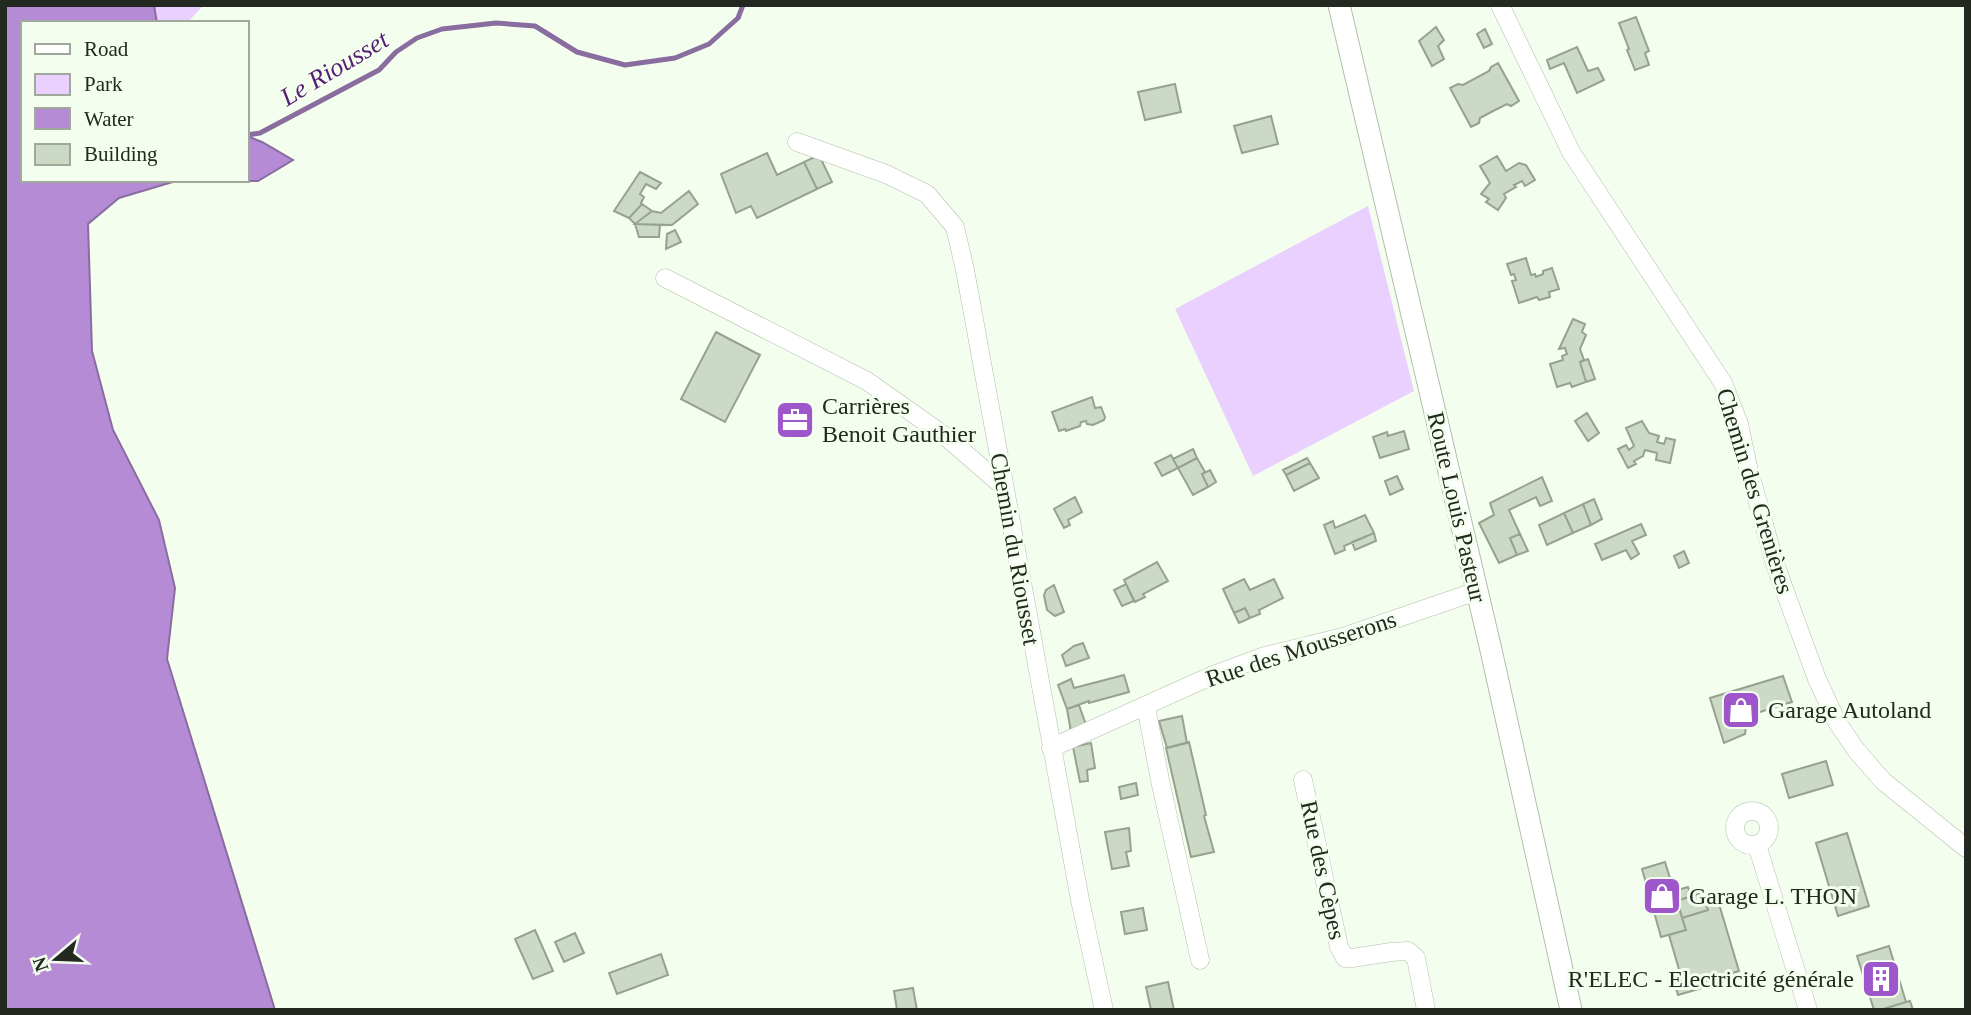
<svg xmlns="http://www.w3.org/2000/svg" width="1971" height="1015" font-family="'Times New Roman',serif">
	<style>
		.green { fill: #ead0ff }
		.water { fill: #b58bd5; stroke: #896d9f; stroke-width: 2 }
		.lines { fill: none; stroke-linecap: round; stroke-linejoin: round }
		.stream { stroke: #896d9f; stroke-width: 5 }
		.building { fill: #ccd9c5; stroke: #96a28f; stroke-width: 2 }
		.minor-casing { stroke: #b2beab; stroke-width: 19 }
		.major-casing { stroke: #b2beab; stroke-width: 23 }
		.minor { stroke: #fff; stroke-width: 18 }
		.major { stroke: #fff; stroke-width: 21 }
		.labels { text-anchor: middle; stroke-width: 6; stroke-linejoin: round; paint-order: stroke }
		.poi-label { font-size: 24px; fill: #232821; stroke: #f4feee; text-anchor: start }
		.street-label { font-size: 24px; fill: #232821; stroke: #f4feee }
		.water-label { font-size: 26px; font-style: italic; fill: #551d75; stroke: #f4feee }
	</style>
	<rect width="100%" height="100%" fill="#f4feee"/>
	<path class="green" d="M154,5h50l-17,18h-30z
		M1368,206l46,185 -161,85 -78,-167z"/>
	<path class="water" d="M5,5h149l3,18h-134v157h224v-44l15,6 31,18 -35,21h-82l-57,17 -31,26 4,127 21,79 46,90 16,68 -8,71 108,351h-270z"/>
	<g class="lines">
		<path class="stream" d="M247,135l13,-2 119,-63 17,-18 21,-14 25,-9 54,-6 39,3 42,26 48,13 50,-7 34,-14 29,-26 5,-13"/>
	</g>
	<path class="building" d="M1636,17l13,34 -4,2 4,12 -14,5 -8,-20 2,-1 -10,-26z
		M1436,27l8,13 -6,6 6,13 -12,7 -13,-25z
		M1485,29l7,15 -8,4 -7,-14z
		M1577,47l11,24 10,-3 6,12 -27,13 -13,-30 -14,6 -3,-9z
		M1498,63l21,38 -8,5 -4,-2 -14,7 -13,7 -1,5 -8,4 -21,-39 8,-4 5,1 26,-14 2,-4z
		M1175,84l6,28 -36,8 -7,-28z
		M1271,116l7,28 -36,9 -8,-27z
		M767,153l10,22 27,-13 13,27 -60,29 -6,-12 -15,7 -15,-39z
		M819,155l13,27 -15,7 -13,-27z
		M1497,156l9,15 13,-8 7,2 9,15 -10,6 -3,-5 -8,4 2,2 -12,7 2,4 -8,12 -12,-8 3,-3 -8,-5 9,-11 -10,-17z
		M640,172l21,11 -5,6 -10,-5 -6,10 4,3 -3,6 1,1 -13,14 -15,-7z
		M689,191l9,13 -26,21 -37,-1 17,-13 9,2z
		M642,204l10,7 -17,13 -6,-6z
		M635,224l25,1 -1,12h-20z
		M675,230l6,12 -15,7 1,-15z
		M1526,258l5,17 4,-1 1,3 7,-3v-3l9,-3 7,21 -10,3 1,5 -11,3 -2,-3 -18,6 -7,-22 4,-1 -2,-6 -3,1 -4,-11z
		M1573,319l12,5 -3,8 4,3 -6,14 4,11 -4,2 6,20 -14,5 -2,-4 -13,4 -7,-23 13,-4 -1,-4 5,-2 -2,-6 -6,1z
		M716,332l44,23 -35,67 -44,-23z
		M1588,359l7,20 -9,3 -6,-20z
		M1092,397l3,11 6,-1 4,10 -1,3 -11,5 -6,-1 -1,-3 -5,1 -1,4 -14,5 -1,-2 -6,2 -7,-19z
		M1587,413l12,20 -11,8 -13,-20z
		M1642,421l7,12 10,3 -2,6 7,2 2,-6 9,2 -5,23 -14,-3 1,-7 -12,-3 -2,6 -9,5 2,3 -8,4 -10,-19 8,-4 3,5 5,-4 -8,-18z
		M1404,431l5,18 -29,9 -7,-21 14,-5 1,4z
		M1193,449l4,9 -19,10 -5,-9z
		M1171,455l7,13 -16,8 -7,-13z
		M1197,458l8,14 -3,2 6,13 -15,8 -15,-27z
		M1307,458l3,5 -24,12 -3,-5z
		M1310,463l9,15 -25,13 -8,-16z
		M1210,470l6,12 -8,5 -6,-13z
		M1397,476l6,13 -13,6 -5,-14z
		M1542,477l10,24 -12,5 -4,-9 -27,13 11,24 -10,4 7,17 -18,8 -20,-40 15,-8 -4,-12z
		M1075,497l7,15 -14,8 2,5 -6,3 -10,-19z
		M1594,499l8,20 -11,6 -8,-21z
		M1583,504l8,21 -18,8 -9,-20z
		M1564,513l9,20 -26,12 -8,-20z
		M1365,515l9,18 -30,13 1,4 -10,4 -11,-29 9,-4 2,7z
		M1641,524l5,11 -14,6 7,13 -8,5 -5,-9 -24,10 -7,-16z
		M1374,533l2,8 -21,9 -3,-8z
		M1520,534l8,17 -11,4 -7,-17z
		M1684,551l5,12 -10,5 -5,-12z
		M1157,562l11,19 -25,13 2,3 -10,5 -11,-22z
		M1244,579l6,11 24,-11 9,19 -24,12 1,4 -10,4 -5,-10 -11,5 -11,-24z
		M1126,584l8,17 -12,5 -8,-16z
		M1054,585l10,27 -9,4 -8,-6 -3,-15 2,-5z
		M1245,608l5,10 -11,5 -5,-10z
		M1083,643l6,15 -23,8 -4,-11 12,-9z
		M1124,675l5,17 -40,11v-2l-22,8 -9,-24 13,-6 3,9z
		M1783,676l9,26 -48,15 2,10 -1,7 -21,9 -14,-45z
		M1079,705l7,20 -15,7 -4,-23z
		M1182,716l5,27 -20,5 -8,-27z
		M1189,742l17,73 -2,1 10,36 -23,5 -25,-109z
		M1091,743l4,25 -8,2 1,11 -8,1 -7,-35z
		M1826,761l7,24 -44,13 -7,-24z
		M1136,783l2,12 -17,4 -2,-12z
		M1129,828l2,23 -5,1 3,14 -17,3 -7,-37z
		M1847,833l22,73 -31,10 -22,-73z
		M1665,862l21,68 -25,7 -19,-68z
		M1688,887l3,9 -14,5 -3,-10z
		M1703,892l5,18 -26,8 -5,-17z
		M1716,894l23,77 -38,12 1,5 -24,7 -6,-20 8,-2 -11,-38 17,-5 -4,-12 26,-8 -4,-13z
		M1143,908l4,22 -22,4 -4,-22z
		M535,930l18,41 -20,8 -18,-40z
		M575,933l9,20 -20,9 -9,-20z
		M1889,946l17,56 -26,8h-6l-17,-54z
		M661,954l7,21 -51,19 -8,-21z
		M1168,982l6,28h-23l-5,-23z
		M913,988l4,22h-20l-3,-19z
		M1910,1001l3,9h-33l26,-8z"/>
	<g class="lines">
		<g class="minor-casing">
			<path id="minor" d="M1500,5l71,147 152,231 16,41 9,43 27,97 42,115 20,43 19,28 27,31 83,67
				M797,142l89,32 41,20 28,33 10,43 115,630 24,110
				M665,278l202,103 78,55 59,51
				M1146,707l15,78 39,175
				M1051,748l160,-72 54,-20 78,-19 134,-46
				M1303,780l36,167 6,11h7l39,-6 17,-1 8,7 10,52
				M1735 828a17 17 0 1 1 34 0a17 17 0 1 1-34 0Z
				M1757,845l51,165"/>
		</g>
		<g class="major-casing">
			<path id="major" d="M1339,5l152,645 80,360"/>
		</g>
		<use href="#minor" class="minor"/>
		<use href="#major" class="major"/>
	</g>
	<defs>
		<g id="office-square" transform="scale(2.0125)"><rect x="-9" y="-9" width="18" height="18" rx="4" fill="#9e57cb" stroke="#f4feee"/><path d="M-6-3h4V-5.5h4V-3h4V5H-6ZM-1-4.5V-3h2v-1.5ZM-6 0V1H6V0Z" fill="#fff"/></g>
		<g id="shop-square" transform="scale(2.0125)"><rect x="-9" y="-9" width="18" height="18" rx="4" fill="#9e57cb" stroke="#f4feee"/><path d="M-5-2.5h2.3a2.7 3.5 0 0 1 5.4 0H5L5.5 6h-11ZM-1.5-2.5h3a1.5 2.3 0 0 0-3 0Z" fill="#fff"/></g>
		<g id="building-square" transform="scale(2.0125)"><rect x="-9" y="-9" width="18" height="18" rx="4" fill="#9e57cb" stroke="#f4feee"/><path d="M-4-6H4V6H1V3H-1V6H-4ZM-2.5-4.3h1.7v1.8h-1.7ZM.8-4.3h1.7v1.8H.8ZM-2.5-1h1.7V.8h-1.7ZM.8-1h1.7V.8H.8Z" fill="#fff"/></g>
	</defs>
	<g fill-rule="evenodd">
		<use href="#office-square" x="795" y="420"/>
		<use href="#shop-square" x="1741" y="710"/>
		<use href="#shop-square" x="1662" y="896"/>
		<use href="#building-square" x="1881" y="979"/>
	</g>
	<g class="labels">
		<g class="poi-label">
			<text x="822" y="414">Carrières<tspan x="822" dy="28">Benoit Gauthier</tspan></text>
			<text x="1768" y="718">Garage Autoland</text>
			<text x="1689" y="904">Garage L. THON</text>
			<text x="1854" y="987" text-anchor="end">R'ELEC - Electricité générale</text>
		</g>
		<g class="street-label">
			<text transform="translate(1755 491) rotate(73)" y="8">Chemin des Grenières</text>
			<text transform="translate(1457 507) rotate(77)" y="8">Route Louis Pasteur</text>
			<text transform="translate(1015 549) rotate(80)" y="8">Chemin du Riousset</text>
			<text transform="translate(1301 649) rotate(-18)" y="8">Rue des Mousserons</text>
			<text transform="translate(1323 870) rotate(78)" y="8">Rue des Cèpes</text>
		</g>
		<g class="water-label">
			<text transform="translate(334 68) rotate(-31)" y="9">Le Riousset</text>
		</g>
	</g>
	<rect width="1971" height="1015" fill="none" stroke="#232821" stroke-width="14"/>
	<rect x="21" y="21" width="228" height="161" fill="#f4feee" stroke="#a0a89c" stroke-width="2"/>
	<rect x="35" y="44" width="35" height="10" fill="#ffffff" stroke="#a0a89c" stroke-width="2"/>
	<text x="84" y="56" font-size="21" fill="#232821">Road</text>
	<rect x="35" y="74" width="35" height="21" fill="#ead0ff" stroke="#a0a89c" stroke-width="2"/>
	<text x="84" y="91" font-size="21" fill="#232821">Park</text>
	<rect x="35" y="108" width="35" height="21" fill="#b58bd5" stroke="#a0a89c" stroke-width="2"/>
	<text x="84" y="126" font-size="21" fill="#232821">Water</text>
	<rect x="35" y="144" width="35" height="21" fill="#ccd9c5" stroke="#a0a89c" stroke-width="2"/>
	<text x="84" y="161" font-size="21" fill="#232821">Building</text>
	<g transform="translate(56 959) rotate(251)" stroke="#f4feee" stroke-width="5" paint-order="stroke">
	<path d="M0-5L12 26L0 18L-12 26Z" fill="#232821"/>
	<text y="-10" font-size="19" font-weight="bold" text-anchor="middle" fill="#232821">N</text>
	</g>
</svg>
